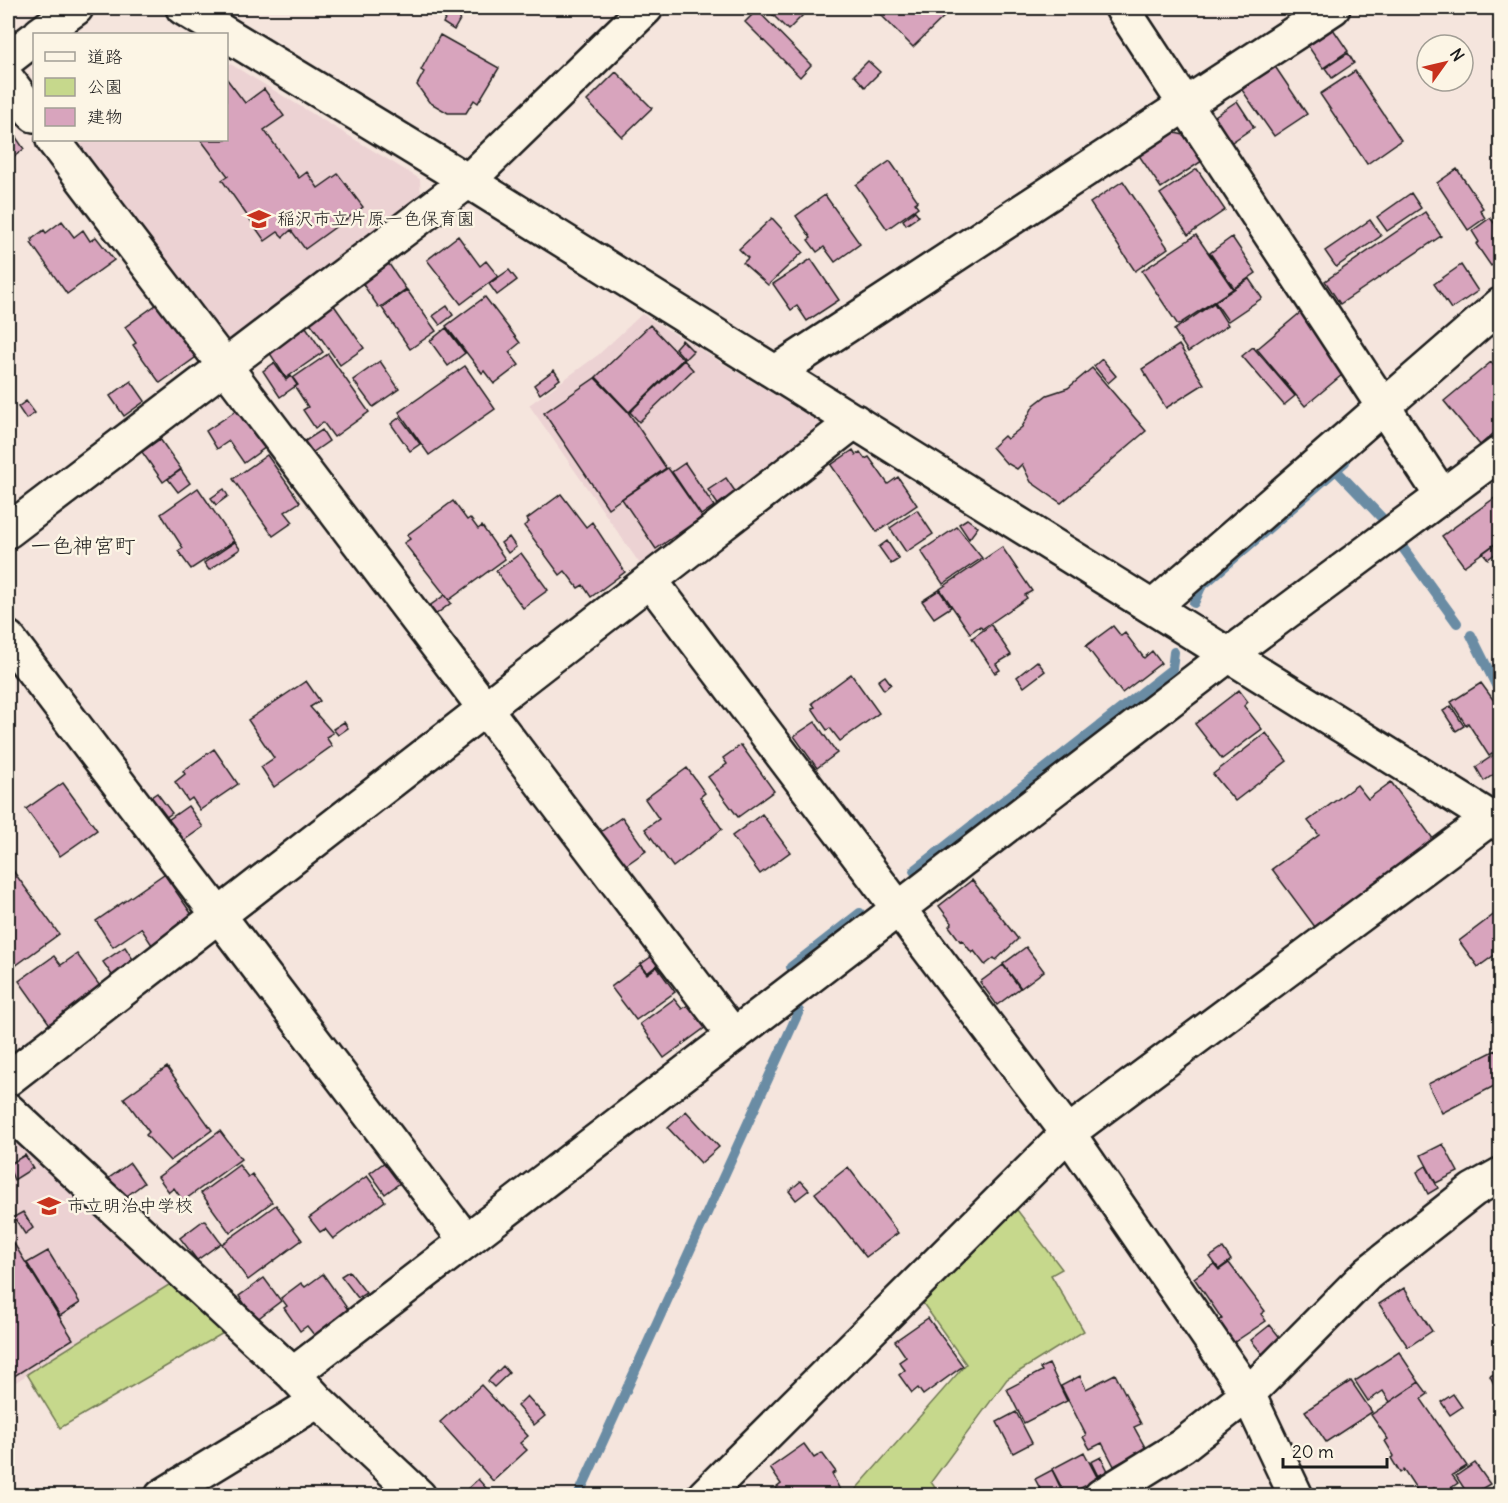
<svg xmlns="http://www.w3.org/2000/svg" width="1508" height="1503" font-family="Delius,'Klee One',sans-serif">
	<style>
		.built { fill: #ecd2d3 }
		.green { fill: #c6d88c; stroke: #717a54; stroke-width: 1.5 }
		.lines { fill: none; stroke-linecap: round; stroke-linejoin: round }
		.stream { stroke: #6a8ca4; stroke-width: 10 }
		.building { fill: #d8a4bd; stroke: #1c1c1c; stroke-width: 1.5 }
		.minor-casing { stroke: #1c1c1c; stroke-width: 38 }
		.minor { stroke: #fcf5e5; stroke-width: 33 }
		.labels { text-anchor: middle; stroke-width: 5; stroke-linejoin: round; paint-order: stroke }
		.poi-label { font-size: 18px; fill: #1c1c1c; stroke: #fcf5e5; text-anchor: start }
		.quarter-label { font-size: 21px; fill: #1c1c1c; stroke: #fcf5e5 }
	</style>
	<rect width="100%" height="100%" fill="#f5e5dd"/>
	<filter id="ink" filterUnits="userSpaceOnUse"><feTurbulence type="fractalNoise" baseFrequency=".0167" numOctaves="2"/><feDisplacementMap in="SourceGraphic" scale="12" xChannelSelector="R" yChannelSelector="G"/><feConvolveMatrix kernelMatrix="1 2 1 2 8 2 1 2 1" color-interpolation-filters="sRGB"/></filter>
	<g filter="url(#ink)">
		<path class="built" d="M227,62l193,117 1,19 -190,144 -14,-3 -145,-189 15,-10h139z
			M642,314l177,108 1,14 -173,138 -118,-169 69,-50z
			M8,1130l164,153 -164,104z"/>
		<path class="green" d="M1014,1206l48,63 -11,6 33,56 -77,48 -76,103 9,13h-80l-4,-6 110,-125 -46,-65z
			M172,1283l53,49 -165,96 -33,-54z"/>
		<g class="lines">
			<path class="stream" d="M1336,470l45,47
				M1403,548l54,75
				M1194,603l7,-16 144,-125
				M1471,635l29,58
				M914,871l258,-202 2,-17
				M793,971l-2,-4 69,-54
				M578,1496l221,-485"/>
		</g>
		<path class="building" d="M766,8h44l-22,22z
			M874,8h79l-40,39z
			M451,10l11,6 -8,14 -11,-7z
			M757,10l54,55 -11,12 -55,-55z
			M1333,29l15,22 -25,17 -15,-22z
			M440,35l59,33 -21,35 -4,-3 -8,13h-18l-19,-11 -12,-17 7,-13 -3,-2z
			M1348,53l6,10 -22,15 -7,-10z
			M868,61l12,11 -15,15 -11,-12z
			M1274,65l33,49 -33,22 -32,-46z
			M1355,71l46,69 -34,24 -47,-70z
			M616,72l36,36 -30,29 -35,-36z
			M226,78l19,25 19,-14 20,27 -20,14 35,48 8,-6 11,16 20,-14 25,33 -58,42 -14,-19 -8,7 -5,-5 -13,9 -43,-61 6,-4 -27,-36h25z
			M1237,101l17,26 -25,17 -17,-26z
			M8,110l11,14 -8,6 13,19 -16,12z
			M1170,132l14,3 18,26 -41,27 -23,-34z
			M890,161l28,40 -3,2 3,4 -31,22 -31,-44z
			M1197,169l28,41 -37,25 -28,-41z
			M1457,169l26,39 -3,2 5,8 -17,12 -31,-47z
			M1123,181l45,67 -33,23 -45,-68z
			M1411,193l10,15 -34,23 -10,-14z
			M825,195l35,49 -25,18 -11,-15 -7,5 -9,-12 3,-2 -15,-22z
			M915,211l4,5 -13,9 -3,-5z
			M1425,212l16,24 -101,68 -15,-23z
			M772,218l31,34 -35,33 -25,-22 5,-5 -9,-9z
			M1490,218l10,12v29l-9,7 -15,-22 3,-2 -7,-11z
			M1370,220l11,16 -45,31 -11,-16z
			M62,221l12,16 9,-7 7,11 6,-4 18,23 -47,34 -36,-51 2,-1 -1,-3 12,-9 2,3z
			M1196,235l37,54 -55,36 -36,-54z
			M458,236l22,30 6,-5 12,15 -37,28 -34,-44z
			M1232,237l24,36 -22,15 -24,-35z
			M811,259l28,41 -32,21 -10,-15 -6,4 -18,-26z
			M389,264l17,25 -27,19 -17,-25z
			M1461,265l17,26 -27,18 -17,-25z
			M509,270l8,10 -20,15 -8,-11z
			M1249,279l13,19 -34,23 -13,-19z
			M407,290l29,41 -26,18 -28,-41z
			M485,297l35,46 -11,9 10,13 -25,19 -10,-13 -2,2 -36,-47z
			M160,302l39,53 -39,28 -27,-38 3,-2 -11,-16z
			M1214,303l14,22 -40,27 -14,-22z
			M333,304l31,44 -24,17 -31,-44z
			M447,306l6,9 -13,10 -7,-9z
			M1301,312l48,57 -44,37 -48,-57z
			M650,325l33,34 -54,53 -33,-35z
			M306,327l17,25 -37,26 -17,-26z
			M446,328l19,25 -17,13 -18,-25z
			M682,340l11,11 -8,8 -10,-11z
			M1179,345l25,39 -38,24 -24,-39z
			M1253,347l42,49 -11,9 -42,-49z
			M328,354l41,58 -35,25 -11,-15 -8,6 -12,-18 5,-3 -13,-20 3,-2 -5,-7z
			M1102,359l14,17 -8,7 -14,-17z
			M684,360l9,10 -54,52 -9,-10z
			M380,361l19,28 -26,18 -20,-27z
			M1491,362l9,11v55l-20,17 -36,-44z
			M274,363l12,17 5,-4 6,9 -17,12 -17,-26z
			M465,366l30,43 -66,46 -30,-43z
			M1092,368l54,63 -85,72 -30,-21 -9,-18 -5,5 -12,-7 -13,-15 12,-11 3,3 15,-12 12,-22 13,-10 21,-7z
			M554,370l6,9 -20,15 -6,-9z
			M595,378l33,34 38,56 -58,40 -64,-95z
			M131,381l14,20 -21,15 -14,-20z
			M26,401l9,12 -9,6 -8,-12z
			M240,408l26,39 -22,16 -15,-22 -12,8 -11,-18z
			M400,417l20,27 -10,7 -19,-27z
			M322,430l7,11 -20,14 -7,-12z
			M160,439l21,30 -18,13 -21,-30z
			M853,450l3,5 4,-3 5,7 4,-2 19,27 10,-7 19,28 -40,27 -46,-67z
			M267,455l33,47 -15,10 8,10 -20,14 -40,-57z
			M685,463l29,43 -13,9 -29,-43z
			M668,468l34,49 -46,32 -34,-50z
			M181,470l9,13 -12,9 -10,-13z
			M726,478l13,19 -18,12 -13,-19z
			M198,488l36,53 -43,28 -13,-18 5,-3 -22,-34z
			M224,489l4,7 -12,9 -5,-7z
			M561,494l25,33 6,-5 33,50 -34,25 -8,-12 -5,3 -13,-17 -5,4 -36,-49 5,-4 -2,-3z
			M1496,497l4,6v37l-36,26 -22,-30z
			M453,501l14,19 3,-2 8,11 4,-3 23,33 -56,41 -45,-57 6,-4 -3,-4z
			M917,510l16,24 -27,18 -16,-24z
			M967,519l11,8 -9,12 -10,-15z
			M957,527l25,31 -39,26 -22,-33z
			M509,537l7,10 -8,6 -7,-10z
			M887,541l12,18 -8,5 -12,-17z
			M235,542l5,7 -31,21 -5,-7z
			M1498,542l2,8 -12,9 -5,-6z
			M1002,547l30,44 -7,4 2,3 -45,31 -2,-3 -10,7 -30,-44z
			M521,553l27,37 -25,18 -27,-37z
			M939,590l12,17 -17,11 -12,-17z
			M445,595l6,8 -20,15 -6,-9z
			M991,625l20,30 -15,9 4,6 -5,3 -23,-35z
			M1113,626l8,10 4,-3 19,25 8,-7 9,12 -39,30 -36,-47z
			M1037,661l8,10 -21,16 -7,-10z
			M851,674l28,39 -39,28 -10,-13 -3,2 -15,-22 3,-1 -3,-4z
			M885,676l6,8 -7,6 -6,-9z
			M306,681l14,20 -10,6 23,26 -7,4 6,9 -58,41 -13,-20 13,-9 -26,-38z
			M1481,683l19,26v39l-11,8 -21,-33 -2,2 -15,-23z
			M1239,690l9,12 -4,4 18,23 -40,30 -27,-35z
			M1451,706l13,20 -8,5 -13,-20z
			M344,722l4,6 -10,7 -5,-6z
			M815,722l22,31 -20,15 -23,-32z
			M1266,733l21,28 -52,40 -22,-27z
			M741,745l33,46 -36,26 -30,-40 19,-13 -4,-6z
			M214,749l24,35 -38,26 -8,-12 -4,3 -13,-19 10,-8 -2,-3z
			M1500,751v19l-16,11 -8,-14z
			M687,768l18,25 -5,4 22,32 -49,38 -28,-38 14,-10 -14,-20z
			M1391,782l46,62 -119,87 -46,-62 47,-34 -11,-14 49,-36 11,14z
			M63,783l34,47 -37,26 -34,-47z
			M157,793l15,20 -10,7 -14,-21z
			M188,806l15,21 -20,14 -15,-21z
			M762,814l28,38 -30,22 -28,-38z
			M622,817l24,34 -23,16 -24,-34z
			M11,868l48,66 -48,35 -3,-4v-94z
			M164,874l29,42 -41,29 -11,-17 -28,19 -17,-26z
			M972,880l46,59 -22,21 -2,-2 -9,7 -11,-14 -2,2 -10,-13 -2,1 -11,-15 3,-3 -13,-17z
			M1500,910v41l-22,16 -19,-26z
			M125,947l11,17 -22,14 -11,-16z
			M1026,947l18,24 -23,17 -18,-24z
			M658,952l6,8 -17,13 -6,-9z
			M77,954l23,32 -15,12 2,3 -36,25 -32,-45 35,-25 7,9z
			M640,965l7,9 10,-7 18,25 -39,28 -25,-33z
			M1003,965l17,23 -23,17 -17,-23z
			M674,999l8,10 12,-8 16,23 -46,34 -24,-34z
			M1496,1050l4,8v25l-58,30 -14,-29z
			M167,1067l45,63 -42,31 -24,-26 3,-3 -25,-34z
			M686,1111l33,36 -18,16 -33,-35z
			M220,1131l21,28 -58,42 -9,-13 -5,4 -11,-15z
			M1443,1144l15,28 -22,11 -15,-28z
			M25,1155l8,13 -19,12 -6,-15z
			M389,1159l15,21 -19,14 -15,-21z
			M130,1163l14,20 -20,15 -15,-20z
			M239,1165l9,12 4,-3 20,28 -42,31 -29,-40z
			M1426,1166l12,22 -10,6 -11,-22z
			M848,1167l50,66 -32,24 -51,-64z
			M367,1176l18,25 -52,38 -8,-10 -5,3 -11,-14z
			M801,1181l8,9 -13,10 -7,-9z
			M276,1205l26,35 -54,40 -26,-36z
			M23,1212l10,16 -8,6 -11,-17z
			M204,1220l17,23 -24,17 -17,-22z
			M8,1234l65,105 -65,41z
			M1223,1248l8,12 -12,9 -9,-12z
			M48,1251l32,52 -20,13 -33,-53z
			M1229,1263l36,48 -4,3 5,7 -33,22 -15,-22 4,-2 -28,-41 20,-14 5,6z
			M349,1271l17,22 -8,5 -17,-22z
			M323,1274l26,37 -34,25 -8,-10 -7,5 -16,-23 3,-2 -6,-8 20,-15 4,4z
			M264,1278l17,23 -25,19 -17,-24z
			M1404,1288l28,43 -24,16 -29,-43z
			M928,1318l35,48 -40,29 -5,-7 -6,5 -13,-18 6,-5 -6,-8 7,-5 -11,-16z
			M1270,1325l12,15 -19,15 -12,-15z
			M1399,1352l20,30 -29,20 -7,-11 -15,10 -13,-20z
			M1049,1364l18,37 -43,22 -17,-34 35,-18 -2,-3z
			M503,1366l6,7 -15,14 -6,-6z
			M1500,1371v17l-3,2 -7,-14z
			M1115,1374l26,50 -7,3 12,22 -32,17 -12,-23 -12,6 -7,-12 3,-2 -25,-49 19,-10 6,13z
			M1351,1381l21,31 -46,30 -21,-31z
			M1419,1382l9,12 -7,5 46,67 -15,9 6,8 -19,13 -5,-8 -13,8 -17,-26 -4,3 -9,-15 3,-2 -9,-15 3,-2 -17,-24z
			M481,1385l47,51 -8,7 7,7 -34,31 -53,-59z
			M1453,1394l9,13 -12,8 -9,-13z
			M527,1396l18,20 -11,9 -17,-19z
			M1016,1412l16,31 -19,10 -16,-31z
			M804,1444l10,14 8,-5 14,19 -4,2 11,22 -62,-1 -5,-7 5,-4 -11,-16z
			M1084,1452l14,27 -32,17 -14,-27z
			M1101,1457l7,14 -10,5 -7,-14z
			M1475,1463l15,21 -21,12 -13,-20z
			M1052,1470l12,25 -1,1h-19l-9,-17z
			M478,1479l15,17h-32v-1z"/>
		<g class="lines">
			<g class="minor-casing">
				<path id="minor" d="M183,8l285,173 1032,643
					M1122,8l320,488
					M40,34l36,-26
					M8,59l26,-20
					M8,80l26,35
					M53,140l680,895
					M776,372l557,-364
					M8,531l460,-350 178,-173
					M650,580l418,553 180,261 48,102
					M1153,607l347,-302
					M8,638l458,603
					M8,1079l847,-658
					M8,1110l285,264 25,27 101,95
					M293,1374l937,-720 270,-201
					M162,1496l156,-95
					M704,1496l364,-363 424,-316
					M1101,1496l81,-50 66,-52 120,-121 105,-83 27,-15"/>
			</g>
			<use href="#minor" class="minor"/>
		</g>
	</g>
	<defs>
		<g id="school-bare" transform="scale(1.8)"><path d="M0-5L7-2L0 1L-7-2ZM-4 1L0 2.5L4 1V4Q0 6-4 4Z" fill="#c8321e" stroke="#fcf5e5" stroke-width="2.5" paint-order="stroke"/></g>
	</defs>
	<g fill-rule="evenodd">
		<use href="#school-bare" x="259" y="219"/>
		<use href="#school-bare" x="49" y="1206"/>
	</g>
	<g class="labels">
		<g class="poi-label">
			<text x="277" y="225">稲沢市立片原一色保育園</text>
			<text x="67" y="1212">市立明治中学校</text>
		</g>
		<g class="quarter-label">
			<text x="83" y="553">一色神宮町</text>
		</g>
	</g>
	<rect width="1508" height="1503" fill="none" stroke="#fcf5e5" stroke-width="30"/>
	<rect x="15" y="15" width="1478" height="1473" fill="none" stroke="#1c1c1c" stroke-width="2" filter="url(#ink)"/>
	<rect x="33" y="33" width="195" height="108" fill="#fcf5e5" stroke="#a29e95" stroke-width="1.5"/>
	<rect x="45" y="52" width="30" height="9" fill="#fcf5e5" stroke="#a29e95" stroke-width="1.5"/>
	<text x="87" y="63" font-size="18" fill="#1c1c1c">道路</text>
	<rect x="45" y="78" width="30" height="18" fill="#c6d88c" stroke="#a29e95" stroke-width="1.5"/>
	<text x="87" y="93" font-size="18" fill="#1c1c1c">公園</text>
	<rect x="45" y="108" width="30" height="18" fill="#d8a4bd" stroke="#a29e95" stroke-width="1.5"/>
	<text x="87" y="123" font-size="18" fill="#1c1c1c">建物</text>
	<g transform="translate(1445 63) rotate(56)"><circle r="28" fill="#fcf5e5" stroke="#a29e95" stroke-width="1.5"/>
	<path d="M0-4.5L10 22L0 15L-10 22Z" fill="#c8321e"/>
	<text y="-9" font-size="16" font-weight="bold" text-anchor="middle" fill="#1c1c1c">N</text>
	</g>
	<path d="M1283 1458v9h104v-9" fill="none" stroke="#1c1c1c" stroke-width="3"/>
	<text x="1292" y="1458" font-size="18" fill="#1c1c1c" stroke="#fcf5e5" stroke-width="4.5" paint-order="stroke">20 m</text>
</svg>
